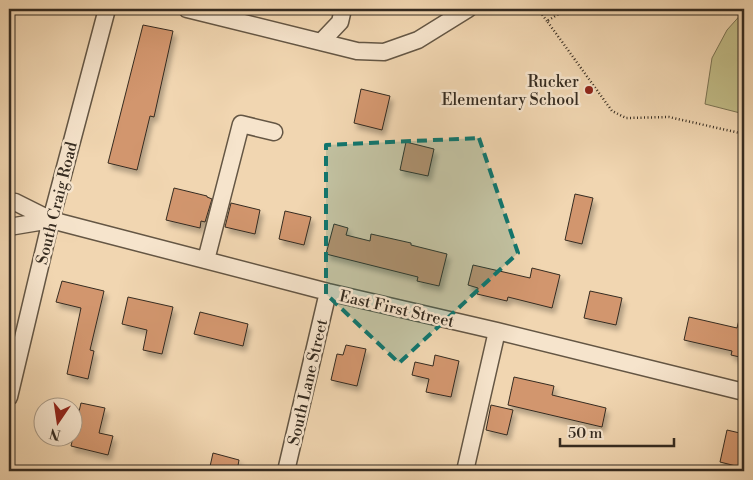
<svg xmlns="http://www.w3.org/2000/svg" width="753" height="480" font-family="'Libre Bodoni',serif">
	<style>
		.green { fill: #c1bc87; stroke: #7b7454 }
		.building { fill: #d2966e; stroke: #352b20; filter: url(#shadow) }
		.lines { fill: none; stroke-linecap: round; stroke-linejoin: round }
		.minor-casing { stroke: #645644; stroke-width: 19 }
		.path { stroke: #352b20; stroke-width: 2.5; stroke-dasharray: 1 2.5; stroke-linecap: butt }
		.minor { stroke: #f6e4cc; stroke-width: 16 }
		.marked { fill: #0f766e; fill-opacity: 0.2; stroke: #0f766e; stroke-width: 4; stroke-dasharray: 10 6; stroke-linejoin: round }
		.poi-dot { fill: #8f2418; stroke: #f6e4cc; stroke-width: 2 }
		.labels { text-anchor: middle; stroke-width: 5; stroke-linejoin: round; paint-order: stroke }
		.poi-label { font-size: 16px; fill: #352b20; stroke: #f6e4cc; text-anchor: end }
		.street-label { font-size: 16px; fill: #352b20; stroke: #f6e4cc }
	</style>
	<defs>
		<filter id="shadow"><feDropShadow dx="3" dy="5" stdDeviation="2.5" flood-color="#0004"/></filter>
	</defs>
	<rect width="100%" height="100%" fill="#f1d6b1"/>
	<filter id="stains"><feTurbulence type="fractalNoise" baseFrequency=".004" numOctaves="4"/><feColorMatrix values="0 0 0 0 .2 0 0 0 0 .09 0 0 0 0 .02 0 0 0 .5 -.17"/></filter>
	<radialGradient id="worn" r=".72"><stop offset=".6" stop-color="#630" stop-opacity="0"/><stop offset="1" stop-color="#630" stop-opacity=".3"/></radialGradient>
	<path class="green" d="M744,11v103l-39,-10 7,-46 15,-28z"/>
	<path class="building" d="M143,25l30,6 -19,86 -4,-1 -13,54 -29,-7z
		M361,89l29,7 -8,34 -28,-7z
		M406,142l28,7 -6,27 -28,-6z
		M174,188l33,8v1l5,2 -7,23 -4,-1 -1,7 -34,-8z
		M575,194l18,4 -11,46 -17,-4z
		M231,203l29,7 -5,24 -30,-7z
		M285,211l26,6 -7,28 -25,-6z
		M334,224l14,4 -2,7 24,6 1,-7 40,9v2l36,9 -8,32 -22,-5 1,-4 -92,-23z
		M473,265l57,13 2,-10 28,7 -8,33 -44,-11 -1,4 -30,-7 1,-6 -10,-3z
		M62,281l42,10 -14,59 4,1 -6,28 -21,-5 14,-66 -25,-6z
		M590,291l32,7 -6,27 -32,-7z
		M128,297l45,10 -11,47 -19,-4 4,-20 -25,-6z
		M200,312l48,12 -5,22 -49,-12z
		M689,317l48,11 2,-8 5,1v37l-13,-3 1,-4 -48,-11z
		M346,345l20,4 -9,37 -26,-6 6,-26 6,1z
		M435,355l24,6 -8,36 -25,-5 3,-13 -17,-4 3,-13 18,4z
		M514,377l40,9 -2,9 54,13 -4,19 -94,-22z
		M81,403l24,5 -6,25 14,3 -5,19 -37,-9z
		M491,405l22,5 -6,25 -21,-5z
		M727,430l17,4v34l-24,-6z
		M213,453l26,7 -2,11h-28z"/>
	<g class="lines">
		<g class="minor-casing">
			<path id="minor" d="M187,9l170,42 27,1 34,-12 50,-31
				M321,42l19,-20 3,-13
				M9,201l6,1 36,18 277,72 169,39 247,61
				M9,227l42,-7
				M206,260l35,-136 33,8
				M9,397l42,-177 56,-211
				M286,471l42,-179
				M465,471l32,-140"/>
		</g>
		<path class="path" d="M538,9l9,12
			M567,9l-20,12 65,90 14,7 43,-1 75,17"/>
		<use href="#minor" class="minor"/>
	</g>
	<path class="marked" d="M479,138l39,115 -119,110 -73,-69v-149z"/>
	<circle class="poi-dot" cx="589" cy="90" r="5"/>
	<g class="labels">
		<g class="poi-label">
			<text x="579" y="87">Rucker<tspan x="579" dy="18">Elementary School</tspan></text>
		</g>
		<g class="street-label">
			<text transform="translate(56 203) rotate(-76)" y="6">South Craig Road</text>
			<text transform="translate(397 308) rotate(13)" y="6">East First Street</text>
			<text transform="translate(307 382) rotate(-77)" y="6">South Lane Street</text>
		</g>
	</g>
	<rect width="753" height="480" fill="none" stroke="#f1d6b1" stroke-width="30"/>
	<rect x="10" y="10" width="733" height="460" fill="none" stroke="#352b20" stroke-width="2.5"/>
	<rect x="15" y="15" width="723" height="450" fill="none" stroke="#352b20"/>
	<g transform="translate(58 422) rotate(193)"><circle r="24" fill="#f6e4cc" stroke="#a99a87"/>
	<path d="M0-4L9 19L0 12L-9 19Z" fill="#8f2418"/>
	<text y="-8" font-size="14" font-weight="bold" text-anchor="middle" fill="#352b20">N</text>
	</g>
	<path d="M560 438v8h114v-8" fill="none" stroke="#352b20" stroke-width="2.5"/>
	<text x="568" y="438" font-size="15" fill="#352b20" stroke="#f6e4cc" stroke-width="4" paint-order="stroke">50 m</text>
	<rect width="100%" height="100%" filter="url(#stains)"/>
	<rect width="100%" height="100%" fill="url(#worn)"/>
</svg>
